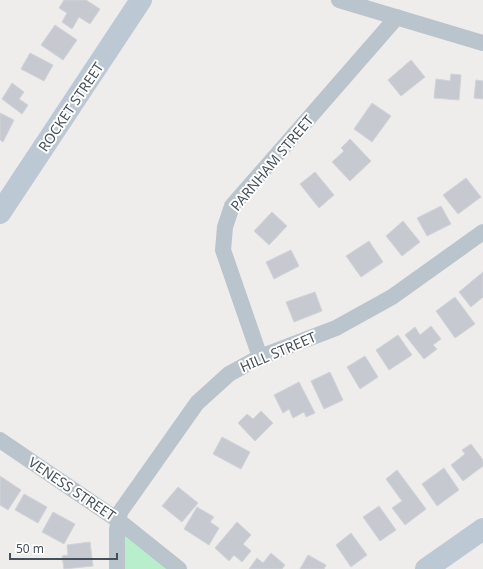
<svg xmlns="http://www.w3.org/2000/svg" width="483" height="569" font-family="'Noto Sans',sans-serif">
	<style>
		.green { fill: #b9eecd }
		.building { fill: #c6c9cf; stroke: #d0d3d8 }
		.lines { fill: none; stroke-linecap: round; stroke-linejoin: round }
		.street { stroke: #bac4cc; stroke-width: 16 }
		.secondary { stroke: #bcc8d4; stroke-width: 22 }
		.labels { text-anchor: middle; stroke-width: 4; stroke-linejoin: round; paint-order: stroke }
		.street-label { font-size: 14px; fill: #45505a; stroke: #fff }
	</style>
	<rect width="100%" height="100%" fill="#efecec"/>
	<path class="green" d="M119,521l58,48h-59z"/>
	<path class="building" d="M64,0h22l14,9 -10,15 -11,-7 -7,12 -10,-7 5,-9 -8,-5z
		M55,25l22,15 -14,20 -22,-15z
		M30,53l23,12 -9,16 -23,-12z
		M411,60l14,17 -24,19 -13,-16z
		M451,74l10,1 -2,25 -25,-2 2,-19 14,2z
		M476,80l7,1v18l-9,-1z
		M12,83l12,9 -5,7 9,6 -6,9 -20,-15z
		M372,103l19,13 -19,26 -18,-13z
		M0,113l14,7 -11,22 -3,-2z
		M350,139l21,22 -21,20 -18,-19 12,-11 -3,-3z
		M315,172l19,23 -15,13 -19,-24z
		M466,178l15,19 -23,17 -15,-19z
		M441,206l10,18 -24,12 -10,-18z
		M272,212l15,14 -18,19 -15,-14z
		M403,221l17,21 -18,14 -16,-20z
		M369,241l14,21 -22,15 -15,-21z
		M291,250l8,16 -25,13 -8,-17z
		M483,272v25l-12,10 -12,-15z
		M315,292l7,19 -28,11 -8,-20z
		M455,297l20,27 -20,14 -19,-27z
		M431,326l10,13 -8,6 4,4 -13,10 -19,-24 10,-8 5,8z
		M398,335l14,20 -23,15 -13,-20z
		M365,356l13,21 -18,12 -13,-22z
		M330,372l13,28 -19,9 -13,-28z
		M299,382l16,31 -9,4 -2,-5 -11,6 -4,-9 -6,4 -9,-18z
		M261,411l12,12 -18,18 -17,-18 9,-9 6,5z
		M222,437l28,15 -9,17 -28,-15z
		M471,444l12,16v6l-20,15 -12,-16 14,-11 -3,-4z
		M444,468l15,22 -22,16 -15,-22z
		M397,470l29,39 -21,16 -13,-17 10,-7 -16,-22z
		M0,476l21,14 -13,20 -8,-5z
		M178,487l20,16 -16,19 -20,-16z
		M24,494l23,13 -9,16 -23,-13z
		M379,506l17,24 -16,11 -17,-24z
		M197,507l17,10 -4,5 9,6 -10,17 -25,-16z
		M53,512l22,12 -11,20 -22,-12z
		M237,522l14,13 -8,9 8,7 -9,11 -8,-7 -5,6 -14,-13z
		M351,533l16,22 -16,12 -15,-22z
		M90,542l3,24 -29,3 -2,-13 6,-1 -1,-10z
		M271,553l14,12 -3,4h-33l8,-11 6,5z
		M308,555l18,10 -2,4h-24z"/>
	<g class="lines">
		<path class="street" d="M339,0l144,43
			M260,357l-37,-107 2,-23 7,-21 165,-189
			M0,440l119,81 60,48
			M117,569v-39l3,-18 77,-109 32,-29 31,-17 76,-29 56,-31 91,-65"/>
		<path class="secondary" d="M0,213l141,-213
			M426,569l57,-40"/>
	</g>
	<g class="labels">
		<g class="street-label">
			<text transform="translate(71 107) rotate(-56)" y="5">ROCKET STREET</text>
			<text transform="translate(272 163) rotate(-50)" y="5">PARNHAM STREET</text>
			<text transform="translate(278 352) rotate(-23)" y="5">HILL STREET</text>
			<text transform="translate(72 489) rotate(34)" y="5">VENESS STREET</text>
		</g>
	</g>
	<path d="M10 553v6h107v-6" fill="none" stroke="#45505a" stroke-width="2"/>
	<text x="16" y="553" font-size="12" fill="#45505a" stroke="#ffffff" stroke-width="3" paint-order="stroke">50 m</text>
</svg>
